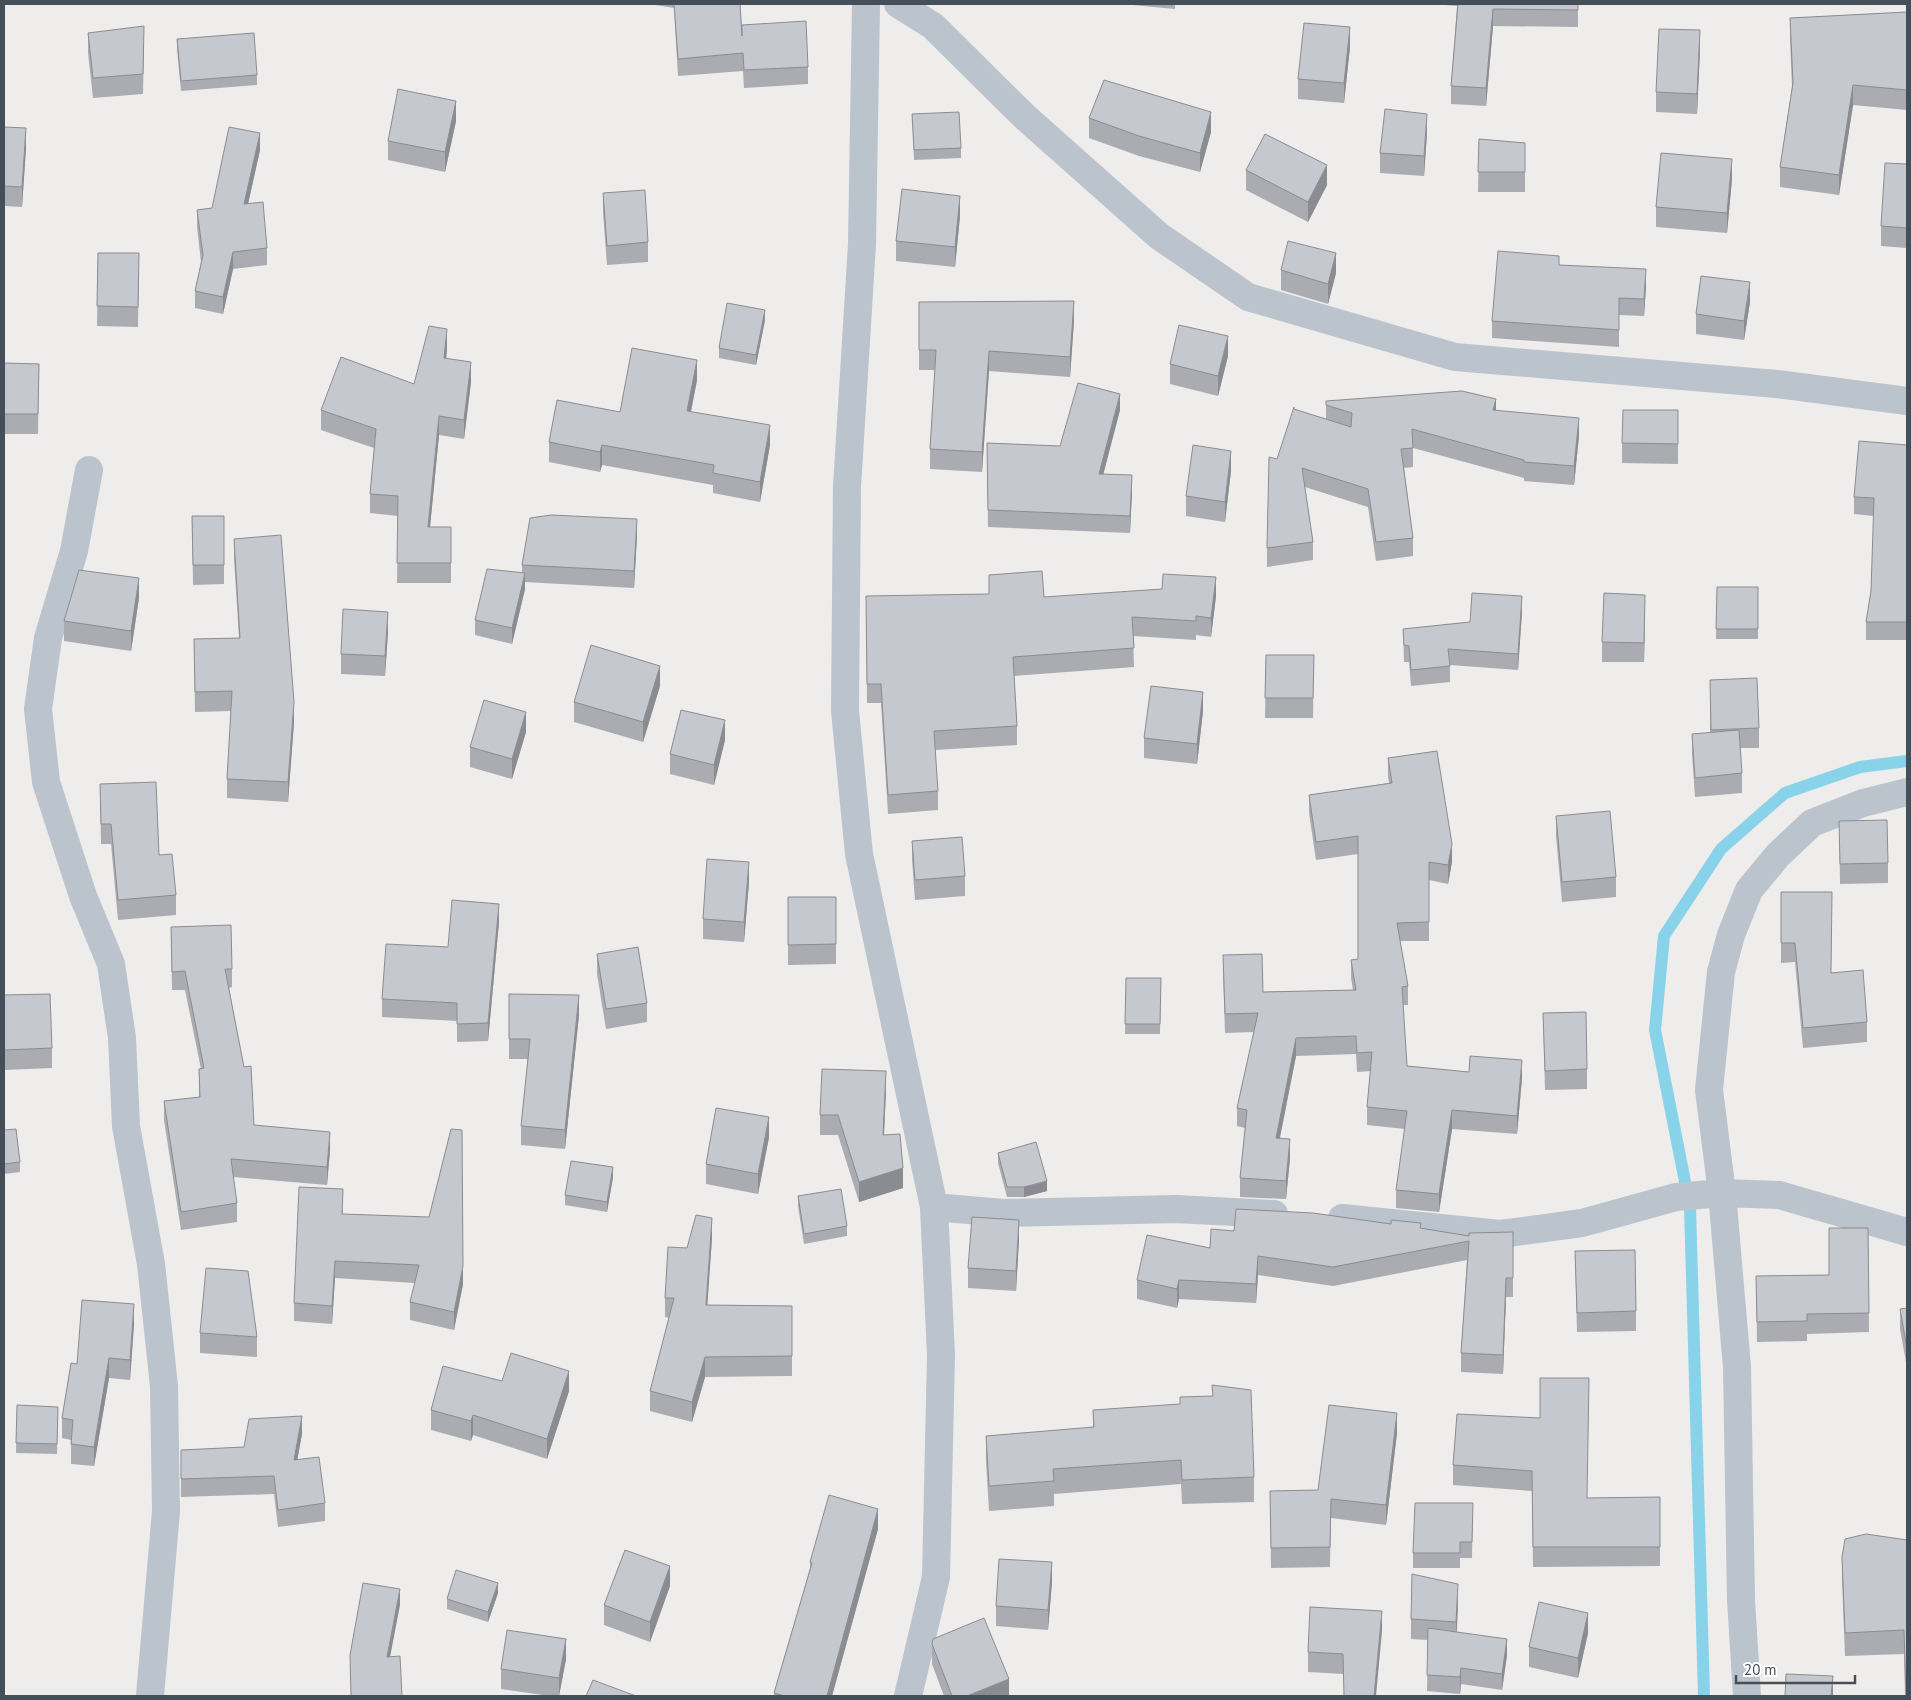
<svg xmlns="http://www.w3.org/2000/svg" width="1911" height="1700" font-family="'PT Sans',sans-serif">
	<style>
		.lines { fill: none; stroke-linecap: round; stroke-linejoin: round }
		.stream { stroke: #88d3ea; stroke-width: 12 }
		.minor { stroke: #bbc3cc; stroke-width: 28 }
		.wall { fill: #aaacb2 }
		.shaded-wall { fill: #8b8c91 }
		.building { fill: #c6c8cf; stroke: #8b8c91 }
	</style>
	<rect width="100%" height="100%" fill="#efecec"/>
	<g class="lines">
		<path class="stream" d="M1704,1696l-14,-489 -35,-177 9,-94 57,-87 64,-56 75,-26 47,-6"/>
		<path class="minor" d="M866,4l-4,240 -15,243 -2,224 14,143 75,353 7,148 -5,222 -28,119
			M898,4l35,22 92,91 134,119 89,61 207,60 322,27 130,17
			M89,470l-15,81 -26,87 -10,71 8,73 37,114 28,68 11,74 4,88 25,138 13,122 2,125 -16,185
			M934,1207l69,6 173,-4 98,5
			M1342,1218l158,16 82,-11 94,-26 46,-4 57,2 128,37
			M1747,1696l-6,-96 -4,-233 -15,-174 -13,-103 12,-118 10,-37 18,-45 29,-35 34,-32 51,-20 44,-11"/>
	</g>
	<path class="wall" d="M649,4h91l2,24 66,39v17l-64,4 -1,-17 -65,5 -4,-68z
		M1132,4h43v5l-43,-4z
		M1432,4h146v23l-85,-1 -7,80 -35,-2v-18l6,-80z
		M1907,12v98l-54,-5 -14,90 -59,-8v-20l12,-80 -2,-49v-20z
		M88,33l56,13 -1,48 -50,4 -5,-45z
		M177,39l80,36v10l-76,6 -4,-42z
		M1350,47l-6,56 -46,-4v-20z
		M1700,50l-3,64 -41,-2v-20z
		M912,114l49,34v10l-47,2z
		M1089,118l122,14 -11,40 -61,-16 -50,-18z
		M456,121l-11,51 -57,-12v-19z
		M4,127l22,21 -4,59 -18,-1z
		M1427,133l-3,43 -44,-3v-20z
		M1479,139l46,4v49h-47z
		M260,150l-12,54 19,44v17l-34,4 -10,45 -28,-6v-17l6,-29 -4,-35v-17l15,-2z
		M1907,164v84l-26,-2v-20z
		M1246,170l81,15 -19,37 -62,-32z
		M1732,179l-5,54 -71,-6v-20z
		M603,193l45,49v20l-41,3 -4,-52z
		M960,216l-5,51 -59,-6v-20z
		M98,253l41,20 -1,54 -41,-1z
		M1559,265l87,21 -2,30 -25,-1v32l-127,-9v-17z
		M1281,270l55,3 -8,31 -47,-14z
		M919,302l155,19 -4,56 -81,-6 -7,101 -52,-3v-20l5,-79h-16z
		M1750,302l-6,38 -48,-6v-20z
		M765,320l-9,45 -37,-7v-10z
		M447,349l-1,10 25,23 -7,57 -25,-4 -9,92 21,20v36h-54l1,-67 -28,-3v-19l4,-46 -53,-18v-20l93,-26z
		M1228,356l-10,40 -48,-12v-20z
		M4,363l35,1 -1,70h-34z
		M697,380l-6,32 79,33 -10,57 -47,-9v-8l-111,-20 -2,7 -51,-10v-20z
		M1326,405l170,5 83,26 -5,49 -50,-4v-3l-111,-30v19l-9,1 9,70v18l-37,5 -8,-54 -63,-20 8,55v18l-46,7v-19l10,-89 17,-50 32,10z
		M1120,410l-17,64 29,18 -2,41 -142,-6 -1,-84 73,3z
		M1678,430v34l-56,-1v-20z
		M1907,445v195h-41v-18l5,-31 3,-75 -20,-2v-17z
		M1231,471l-6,51 -39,-6v-20z
		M192,516h32v68l-31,1z
		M637,536l-3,52 -109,-6v7l-13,55 -37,-9v-15l47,-47v-8z
		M234,539l60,183 -6,80 -61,-4v-19l4,-68 -36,1 -1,-73 45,-1 -5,-80z
		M1717,587h41v52h-42z
		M866,596l178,1 172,-1 -5,41 -15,-2v5l-63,-4 1,31 -120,9 3,50v19l-82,5 3,41v19l-50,4 -7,-111h-14z
		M139,598l-8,53 -67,-10v-20z
		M1522,612l-4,58 -68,-5v17l-39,4 -2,-24h-5l-1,-33 67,-7z
		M1645,614l-1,48h-42v-20z
		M388,632l-3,44 -44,-2v-20z
		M1266,655h48l-1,63h-48z
		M1710,680l49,48v20h-19l2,25v20l-47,4 -3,-43v-20l18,-1z
		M660,686l-17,56 -69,-20v-20z
		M1203,711l-6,53 -53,-6v-20z
		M526,732l-14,47 -42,-12v-20z
		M725,740l-11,45 -44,-11v-20z
		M1388,758l64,104 -4,22 -19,-4v61h-29l8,45v19h-5l4,61 115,12 -5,56 -65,-5 -13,83 -43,-4v-18l9,-61 -38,-4v-18l4,-36 -14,1 -1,-18 -60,2 -16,82 10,20 -4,41 -46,-2v-19l5,-50 -8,-2v-18l17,-76 -29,1 -2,-60 40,19 90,-2 -2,-12v-18l7,-1v-105l-42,6 -7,-47v-18l80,-12 -1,-6z
		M100,784l59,71 17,40v20l-58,5 -7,-76h-10z
		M1556,816l60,61v20l-54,5 -6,-66z
		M1839,821l49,42v20l-48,1z
		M912,841l53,35v20l-50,4 -3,-40z
		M749,882l-5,60 -41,-3v-20z
		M1781,892l51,81 35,49v20l-64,6 -8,-86 -14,1z
		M788,897h48v67l-48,1z
		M499,922l-11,119 -31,1v-21l-75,-4v-18l66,-52z
		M171,927l61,42v18l-3,1 25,137 76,25 -3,35 -94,-8 4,26v19l-56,8 -17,-110v-19l35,-4v-28h2l-16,-79h-13z
		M597,954l50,49v19l-41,7 -9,-55z
		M1126,978h35l-1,56h-35z
		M509,994l70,21 -14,134 -44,-4v-19l7,-67h-19z
		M4,995l48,53v20l-48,2z
		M1543,1013l44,56v20l-42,1z
		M886,1091l-2,44 19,53 -44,14 -21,-67h-18v-20z
		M4,1130l16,32v10l-16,2z
		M769,1137l-11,57 -52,-10v-20z
		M998,1153l49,38 -23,6h-17l-9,-34z
		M613,1177l-6,35 -42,-7v-10z
		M798,1196l49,30v10l-43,8 -6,-38z
		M343,1207v7l120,70 -9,46 -44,-10v-18l5,-19 -80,-5 -3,46 -38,-3v-18z
		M1421,1228l48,8 44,-4v65h-7l-3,77 -42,-2v-19l6,-93 -134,26 -75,-11 -2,28 -77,-4 -2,9 -40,-9v-19l73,-32 24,-17z
		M1868,1228l1,104 -62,2v7l-50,1 -1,-66 73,-1z
		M712,1238l-5,67 85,1v70l-87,1 -13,45 -42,-11v-20l19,-73 -4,-1v-19l22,-50z
		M1019,1240l-3,51 -48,-3v-20z
		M1575,1251l61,60v20l-59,1z
		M1907,1308v60l-7,-39v-20z
		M134,1324l-4,56 -21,-2 -15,88 -23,-2v-24l-9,-2v-20l15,-54z
		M200,1333l57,4v20l-57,-4z
		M502,1381l67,10 -22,68 -74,-24 -2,6 -40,-11v-20z
		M17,1405l41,12 -1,37 -41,-1z
		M1093,1410l161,67v25l-72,2 -1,-20 -127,10v12l-65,5 -3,-50v-25l107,-9z
		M1457,1414l130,84 73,-1v69l-127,1 -1,-76 -79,-6v-20z
		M1397,1433l-11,92 -55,-7 -1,49 -59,1 -1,-77 48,-1z
		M302,1434l-5,26 28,43v18l-47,6 -4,-33 -93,3v-47l63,-3z
		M1473,1503l-1,55h-12v10h-47v-15z
		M878,1529l-46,167h-58v-3l36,-124v-7z
		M1907,1540v156h-2l-1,-42 -59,2 -3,-76v-23z
		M1052,1582l-4,48 -52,-4v-20z
		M670,1586l-20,56 -46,-17v-20z
		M498,1593l-10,29 -41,-13v-10z
		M1458,1604l-1,28 50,23 -5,35 -41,-6 -1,10 -33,-3 1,-51 -17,-1v-20z
		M1382,1631l-39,43 -35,-2v-20z
		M1588,1633l-10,45 -49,-11v-20z
		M932,1644l77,52h-65l-12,-32z
		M566,1659l-7,37h-9l-49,-7v-20z"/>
	<path class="shaded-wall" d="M1493,9v17l-7,80v-18z
		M1350,27v20l-6,56v-20z
		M1700,30v20l-3,64v-20z
		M1853,85v20l-14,90v-20z
		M456,101v20l-11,51v-20z
		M1211,112v20l-11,40v-19z
		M1427,114v19l-3,43v-20z
		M26,128v20l-4,59v-20z
		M260,133v17l-16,72v-18z
		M1732,159v20l-5,54v-20z
		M1327,165v20l-19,37v-20z
		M960,196v20l-5,51v-20z
		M233,252v17l-10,45v-17z
		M1336,253v20l-8,31v-20z
		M1646,269v17l-2,30v-17z
		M1750,282v20l-6,38v-19z
		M1074,301v20l-4,56v-20z
		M765,310v10l-9,45v-10z
		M447,329v20l-3,29v-20z
		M1228,336v20l-10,40v-20z
		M989,351v20l-7,101v-20z
		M697,360v20l-10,51v-20z
		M471,362v20l-7,57v-19z
		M1120,394v16l-21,81v-17z
		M1496,399v19l-3,-8z
		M439,416v19l-11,112v-20z
		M1579,418v18l-5,49v-19z
		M770,425v20l-10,57v-20z
		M602,445v20l-2,7v-20z
		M1231,451v20l-6,51v-20z
		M1132,475v17l-2,41v-17z
		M637,519v17l-3,52v-17z
		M525,573v16l-13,55v-16z
		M1216,577v19l-5,41v-19z
		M139,578v20l-8,53v-20z
		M1645,595v19l-1,48v-19z
		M1522,596v16l-4,58v-16z
		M388,612v20l-3,44v-20z
		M660,666v20l-17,56v-20z
		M1203,692v19l-6,53v-20z
		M294,702v20l-6,80v-20z
		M526,712v20l-14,47v-20z
		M725,720v20l-11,45v-20z
		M1452,844v18l-4,22v-19z
		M749,862v20l-5,60v-20z
		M499,904v18l-11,119v-18z
		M579,995v20l-14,134v-19z
		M1296,1038v18l-20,100v-18z
		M1522,1060v18l-5,56v-18z
		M886,1071v20l-3,64v-20z
		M1452,1110v19l-13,83v-18z
		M769,1117v20l-11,57v-20z
		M330,1132v18l-3,35v-18z
		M1290,1139v19l-4,41v-18z
		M613,1167v10l-6,35v-10z
		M903,1168v20l-44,14v-20z
		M1047,1181v10l-23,6v-10z
		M712,1218v20l-6,87v-20z
		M1019,1220v20l-3,51v-20z
		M1258,1256v19l-2,28v-19z
		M335,1261v17l-3,46v-18z
		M463,1266v18l-9,46v-18z
		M1506,1278v19l-3,77v-19z
		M1179,1280v19l-2,9v-19z
		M134,1304v20l-4,56v-20z
		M705,1357v20l-13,45v-20z
		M109,1358v20l-15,88v-19z
		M569,1371v20l-22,68v-20z
		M1397,1413v20l-11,92v-20z
		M473,1415v20l-2,6v-20z
		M302,1416v18l-8,44v-18z
		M878,1509v20l-46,167h-5z
		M1052,1562v20l-4,48v-20z
		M670,1566v20l-20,56v-20z
		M498,1583v10l-10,29v-10z
		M1458,1584v20l-2,38v-20z
		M400,1589v16l-13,68v-16z
		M1382,1611v20l-6,65h-2z
		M1588,1613v20l-10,45v-20z
		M566,1639v20l-7,37v-18z
		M1507,1639v16l-5,35v-16z
		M1461,1668v16l-1,10v-17z
		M1833,1676v20h-2z
		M1009,1679v17h-42z"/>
	<path class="building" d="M674,4h66l2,32v-11l64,-4 2,46 -64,3 -1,-17 -65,6z
		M1458,4h120v6l-85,-1 -7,79 -35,-2z
		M1907,12v78l-54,-5 -14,90 -59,-8 13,-84 -3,-65z
		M1304,23l46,4 -6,56 -46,-4z
		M144,26l-1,48 -50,4 -5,-45z
		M1659,29l41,1 -3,64 -41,-2z
		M254,33l3,42 -76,6 -4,-42z
		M1104,80l107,32 -11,41 -61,-17 -50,-18z
		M398,89l58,12 -11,51 -57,-11z
		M1385,109l42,5 -3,42 -44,-3z
		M959,112l2,36 -47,2 -2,-36z
		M4,127l22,1 -4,59 -18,-1z
		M229,127l31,6 -16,71 19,-2 4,46 -34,4 -10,45 -28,-6 8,-36 -6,-45 15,-2z
		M1265,134l62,31 -19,37 -62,-32z
		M1479,139l46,4v29h-47z
		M1661,153l71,6 -5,54 -71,-6z
		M1885,163l22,1v64l-26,-2z
		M902,189l58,7 -5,51 -59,-6z
		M645,190l3,52 -41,4 -4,-53z
		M1288,241l48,12 -8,31 -47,-14z
		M1498,251l61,5v9l87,4 -2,30 -25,-1v32l-127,-9z
		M98,253h41l-1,54 -41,-1z
		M1701,276l49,6 -6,39 -48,-7z
		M1074,301l-4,56 -81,-6 -7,101 -52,-3 6,-99h-17v-48z
		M727,303l38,7 -9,45 -37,-7z
		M1179,325l49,11 -10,40 -48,-12z
		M429,326l18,3 -3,29 27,4 -7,58 -25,-4 -11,111h23v36h-54l1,-67 -28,-2 6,-65 -55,-19 20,-53 73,27z
		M632,348l65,12 -10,51 83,14 -10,57 -47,-9 1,-8 -112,-20 -2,7 -51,-10 8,-42 63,12z
		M4,363l35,1 -1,50h-34z
		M1078,383l42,11 -21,80 33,1 -2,41 -142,-6 -1,-67 73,3z
		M1462,391l34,8 -3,11 86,8 -5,48 -50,-4v-2l-112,-31 1,19 -12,1 12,89 -37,4 -8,-53 -66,-21 11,74 -46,6 2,-91 8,2 17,-52v2l57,18 1,-14 -26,-8v-4z
		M1623,410h55v34l-56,-1z
		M1859,441l48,4v177h-41l5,-31 3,-93 -20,-1z
		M1193,445l38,6 -6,51 -39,-6z
		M551,515l86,4 -3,52 -112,-6 8,-47z
		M192,516h32v49h-31z
		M281,535l13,167 -6,80 -61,-3 5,-88 -37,1 -1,-53 46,-1 -6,-99z
		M487,569l38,4 -13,55 -37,-8z
		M79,570l60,8 -8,53 -67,-10z
		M1042,571l2,26 118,-8 1,-15 53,3 -5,41 -15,-2v5l-64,-4 2,31 -121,9 4,69 -83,5 4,60 -50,4 -7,-111h-14l-1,-88 123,-2v-19z
		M1717,587h41v42h-42z
		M1472,593l50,3 -4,58 -70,-5 2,17 -39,4 -2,-24 -5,-1 -1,-16 67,-7z
		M1604,593l41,2 -1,48 -42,-1z
		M343,609l45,3 -3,44 -44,-2z
		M591,645l69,21 -17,56 -69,-20z
		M1266,655h48l-1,43h-48z
		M1757,678l2,50 -48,2 -1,-50z
		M1151,686l52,6 -6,52 -53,-6z
		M484,700l42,12 -14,47 -42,-12z
		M681,710l44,10 -11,45 -44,-11z
		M1739,730l3,43 -47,5 -3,-44z
		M1437,751l15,93 -4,21 -19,-3v60l-32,1 11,63 -6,1 5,79 62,6 1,-16 52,4 -5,56 -65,-6 -13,84 -43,-4 11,-79 -40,-4 5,-55 -15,1 -1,-17 -60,2 -20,100 14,1 -4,42 -46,-3 7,-68 -10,-2 21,-95 -33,1 -2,-59 39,-1 1,38 93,-2 -5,-30 7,-1v-123l-42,6 -7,-47 83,-12 -4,-25z
		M156,782l3,73 13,-1 4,41 -58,5 -7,-76h-10l-1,-40z
		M1610,811l6,66 -54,5 -6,-66z
		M1887,820l1,43 -48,1 -1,-43z
		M962,837l3,39 -50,4 -3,-39z
		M707,859l42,3 -5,60 -41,-3z
		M1781,892h51l-1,81 32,-3 4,52 -64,6 -8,-85h-14z
		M788,897h48v47l-48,1z
		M452,900l47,4 -11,119 -31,1v-21l-75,-4 4,-55 62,3z
		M231,925l1,44h-7l19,98 7,-1 3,59 76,7 -3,35 -96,-8 6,44 -56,9 -17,-111 36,-4 -1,-28 5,-1 -19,-97 -13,1 -1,-45z
		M638,947l9,56 -41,6 -9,-55z
		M1126,978h35l-1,46h-35z
		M50,994l2,54 -48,2v-55z
		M509,994l70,1 -14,135 -44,-4 9,-87h-21z
		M1586,1012l1,57 -42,2 -2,-58z
		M822,1069l64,2 -3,64 17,-1 3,34 -44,14 -21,-67h-18z
		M716,1108l53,9 -11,57 -52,-10z
		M16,1129l4,33 -16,2v-34z
		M451,1129l11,1 1,136 -9,46 -44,-10 9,-37 -84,-4 -3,45 -38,-3 5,-116 44,2 -1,25 87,3z
		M1036,1142l11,39 -23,6h-17l-9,-34z
		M571,1161l42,6 -6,35 -42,-7z
		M841,1189l6,37 -43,8 -6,-38z
		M1236,1209l77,4 78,11v-4l30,3 -1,5 49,8v-3l44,-1v46h-7l-3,77 -42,-2 8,-112 -136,26 -75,-11 -2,28 -77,-4 -2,9 -40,-9 10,-45 63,13 1,-19 23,2z
		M696,1215l16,3 -6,87 86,1v50l-87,1 -13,45 -42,-11 24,-93h-9l3,-51 19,1z
		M972,1217l47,3 -3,51 -48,-3z
		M1829,1228h39l1,85 -62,1v7l-50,1 -1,-46 73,-1z
		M1635,1250l1,61 -59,2 -2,-62z
		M206,1268l42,3 9,66 -57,-4z
		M82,1300l52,4 -4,56 -21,-2 -15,89 -23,-3 2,-24 -11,-2 9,-55 6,1z
		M1907,1308v40l-7,-39z
		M511,1353l58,18 -22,68 -74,-24 -2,6 -40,-11 12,-44 59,15z
		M1540,1378h49l-2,120 73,-1v50h-127l-1,-76 -79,-6 4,-51 83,4z
		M1212,1385l39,5 3,87 -72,3 -1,-20 -128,9 1,12 -65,5 -3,-50 108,-9 -1,-17 87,-6v-7l33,-1z
		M17,1405l41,2 -1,37 -41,-1z
		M1329,1405l68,8 -11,92 -55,-6 -1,48 -59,1 -1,-57 48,-1z
		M302,1416l-8,44 25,-3 6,46 -47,7 -4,-34 -93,3v-29l63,-3 5,-28z
		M829,1495l49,14 -51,187h-43l-10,-3 38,-130 -2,-1z
		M1415,1503h58l-1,39h-12v11h-47z
		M1866,1534l41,6v156h-1l-2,-66 -59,3 -3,-76 3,-18z
		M625,1550l45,16 -20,56 -46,-17z
		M999,1559l53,3 -4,48 -52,-4z
		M456,1570l42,13 -10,29 -41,-13z
		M1412,1574l46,10 -2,38 -45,-3z
		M363,1583l37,6 -13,68 13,-1 2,40h-51l-1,-41z
		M1539,1602l49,11 -10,45 -49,-11z
		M1310,1607l72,4 -8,85h-30l-1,-42 -35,-2z
		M984,1618l25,61 -42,17h-15l-20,-52 1,-5z
		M1428,1628l79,11 -5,35 -41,-6 -1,9 -33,-2z
		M507,1630l59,9 -7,39 -58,-9z
		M1786,1674l47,2 -2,20h-46z
		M593,1680l43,16h-50z"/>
	<rect width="1911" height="1700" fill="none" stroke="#454f59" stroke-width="10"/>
	<path d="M1736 1675v8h119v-8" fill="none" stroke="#454f59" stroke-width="2.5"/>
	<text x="1744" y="1675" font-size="15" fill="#454f59" stroke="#ffffff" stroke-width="4" paint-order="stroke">20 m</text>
</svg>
